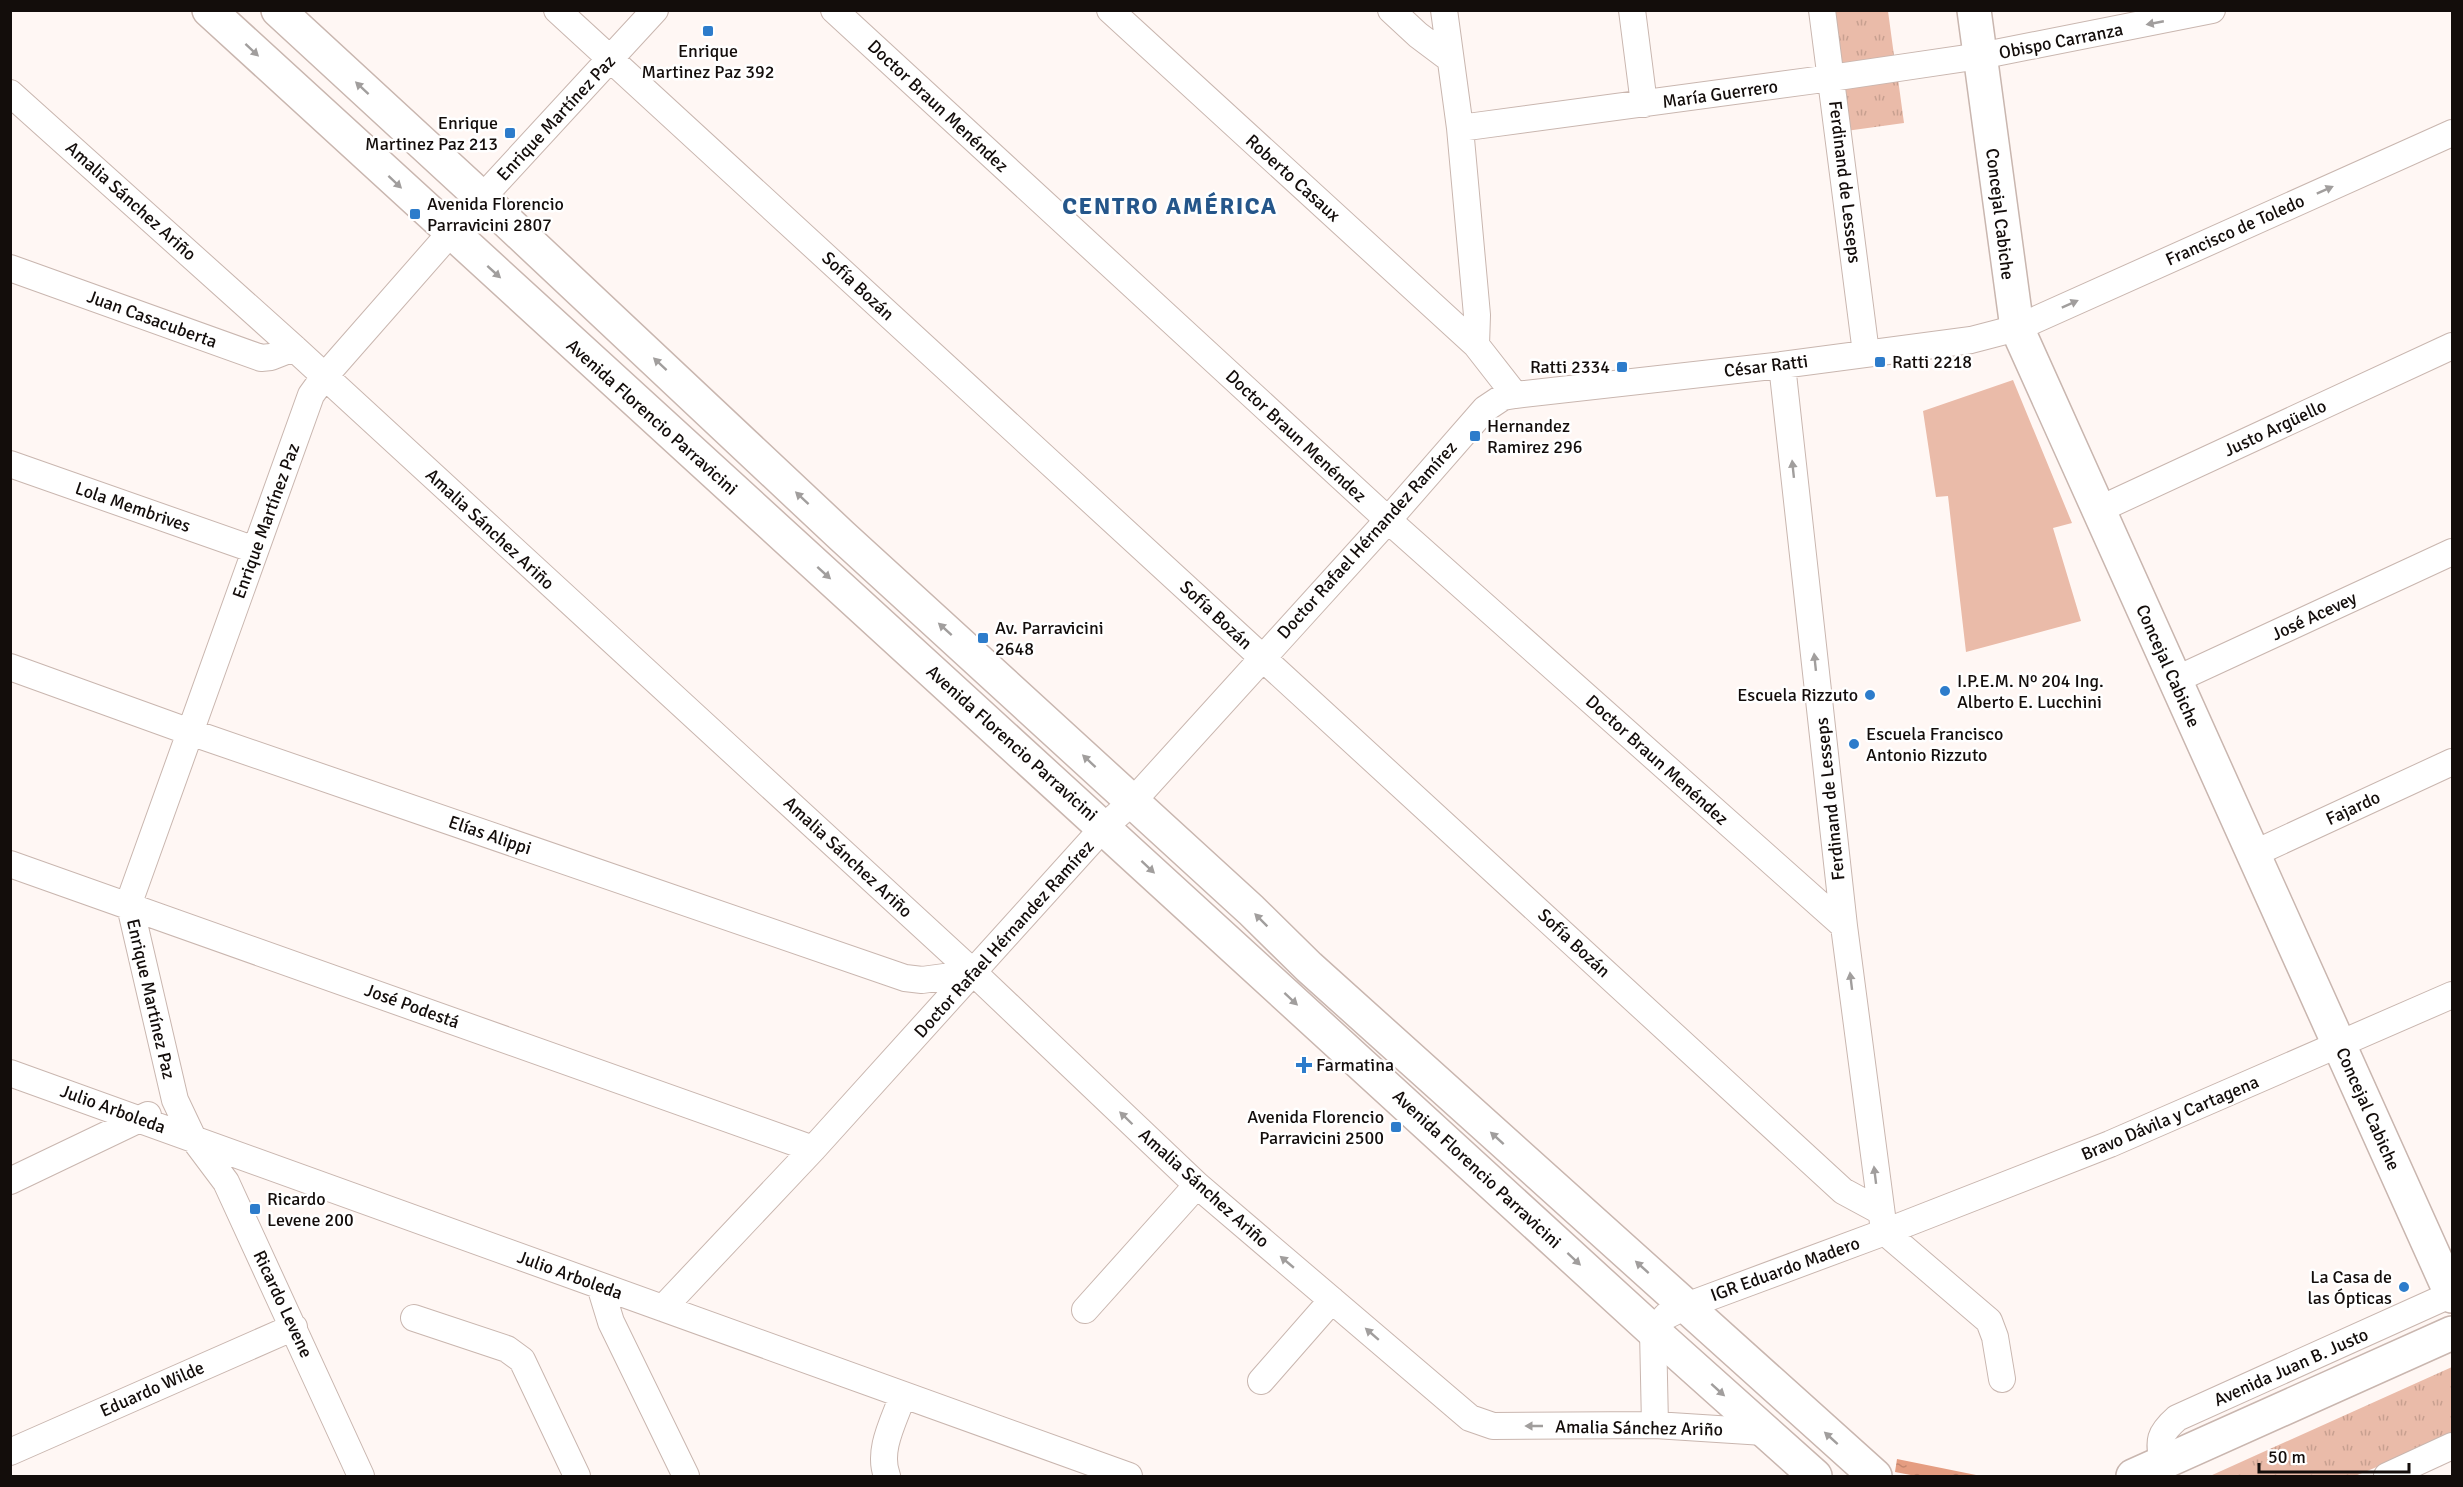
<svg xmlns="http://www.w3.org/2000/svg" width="2463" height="1487" font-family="Signika,sans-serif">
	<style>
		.park { fill: url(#park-tufts) }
		.garden { fill: #eabba9 }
		.water { fill: url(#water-ripples) }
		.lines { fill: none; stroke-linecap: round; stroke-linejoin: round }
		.minor-casing { stroke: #c9b6af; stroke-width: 28 }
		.major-casing { stroke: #c9b6af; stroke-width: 36 }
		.minor { stroke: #fff; stroke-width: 26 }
		.major { stroke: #fff; stroke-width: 33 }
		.oneway { fill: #a19e9d }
		.poi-dot { fill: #2d7ccb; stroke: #fff; stroke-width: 2 }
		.labels { text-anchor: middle; stroke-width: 5; stroke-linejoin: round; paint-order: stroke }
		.street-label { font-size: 18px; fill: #130d0b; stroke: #fff }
		.poi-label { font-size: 18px; fill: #130d0b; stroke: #fff; text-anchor: start }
		.district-label { font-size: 24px; font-weight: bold; letter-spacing: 1.5px; fill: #25568a; stroke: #fff }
	</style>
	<defs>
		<pattern id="park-tufts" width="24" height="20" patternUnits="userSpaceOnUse" patternTransform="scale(1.5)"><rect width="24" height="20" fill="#eabba9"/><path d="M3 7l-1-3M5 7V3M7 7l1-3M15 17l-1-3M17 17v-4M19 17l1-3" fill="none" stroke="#c8a090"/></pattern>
		<pattern id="water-ripples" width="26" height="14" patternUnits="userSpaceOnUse" patternTransform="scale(1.5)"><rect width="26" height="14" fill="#e59d81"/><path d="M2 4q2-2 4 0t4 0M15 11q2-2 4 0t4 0" fill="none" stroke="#c4866e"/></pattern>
	</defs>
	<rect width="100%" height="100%" fill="#fff7f4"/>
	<path class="park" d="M1834,11h54l7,52 -53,4z
		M1898,79l6,44 -58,8 -5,-44z
		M2452,1367v65l-22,13 -75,31h-145z"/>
	<path class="garden" d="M2013,380l59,143 -19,5 28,93 -115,31 -18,-156 -12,1 -13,-86z"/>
	<path class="water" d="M1897,1459l84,17h-65l-21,-4z"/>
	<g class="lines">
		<g class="minor-casing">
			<path id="minor" d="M557,10l1286,1181 37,20
				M834,10l554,510 456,406
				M1110,10l366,335
				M1391,10l27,25 32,24
				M1444,10l16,118 17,187 -1,30 39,50
				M1632,10l12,94
				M1822,10l44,343
				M10,93l284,255 680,625 223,212 273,233 23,8 162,-1 109,7
				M1460,128l371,-50 149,-22 232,-46
				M10,268l251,90 10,-1 23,-9
				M1782,365l62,561 39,297
				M10,464l245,86
				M2098,510l354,-164
				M10,667l180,65 715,246 17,2 52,-7
				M2175,680l277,-128
				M2253,854l199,-92
				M10,864l803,285
				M10,1073l1119,403
				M10,1181l138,-66
				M1885,1232l104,89 6,16 7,42
				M600,1286l11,36 75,154
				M663,1308l150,-159 291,-322 29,-26 255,-281 97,-111 18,-12 12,-2 267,-30 189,-25 46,-12 435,-195
				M1085,1310l112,-125
				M414,1318l93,31 15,11 55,116
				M1261,1381l71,-81
				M1655,1425l-2,-94 13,-15 20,-10 199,-74 225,-88 342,-149
				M10,1452l284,-125
				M2163,1463c-5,-23 -4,-29 14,-45l275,-124
				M361,1476l-135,-294 -33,-44 -18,-38 -45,-194 1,-9 180,-502 13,-18 143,-163 188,-204
				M887,1476c-10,-26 7,-55 16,-81
				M2387,1476l65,-30"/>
		</g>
		<g class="major-casing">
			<path id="major" d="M209,10l1444,1321 162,145
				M278,10l204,188 360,338 409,374 58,57 566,509
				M1974,10l43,318 435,968
				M2133,1476l319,-143"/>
		</g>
		<use href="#minor" class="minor"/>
		<use href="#major" class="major"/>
	</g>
	<defs><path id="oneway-solid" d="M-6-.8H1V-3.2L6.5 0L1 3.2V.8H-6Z" transform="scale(1.5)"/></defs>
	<g class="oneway">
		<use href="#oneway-solid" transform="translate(2155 23) rotate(169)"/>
		<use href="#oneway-solid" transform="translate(252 50) rotate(43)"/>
		<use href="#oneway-solid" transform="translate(362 88) rotate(-137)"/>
		<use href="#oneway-solid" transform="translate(395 182) rotate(43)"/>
		<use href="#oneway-solid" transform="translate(2325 190) rotate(-24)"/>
		<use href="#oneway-solid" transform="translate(494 272) rotate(42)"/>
		<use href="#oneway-solid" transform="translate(2070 304) rotate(-24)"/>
		<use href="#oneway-solid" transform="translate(660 364) rotate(-137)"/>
		<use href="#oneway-solid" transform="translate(1793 469) rotate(-96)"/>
		<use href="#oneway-solid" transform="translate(802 498) rotate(-137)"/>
		<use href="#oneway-solid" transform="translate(824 573) rotate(42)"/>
		<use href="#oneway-solid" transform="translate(945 629) rotate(-138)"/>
		<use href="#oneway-solid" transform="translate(1815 662) rotate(-96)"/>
		<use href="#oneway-solid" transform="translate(1089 761) rotate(-137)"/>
		<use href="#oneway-solid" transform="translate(1148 867) rotate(43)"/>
		<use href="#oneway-solid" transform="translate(1261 920) rotate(-135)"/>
		<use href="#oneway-solid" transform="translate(1851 981) rotate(-97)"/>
		<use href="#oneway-solid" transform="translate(1291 999) rotate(43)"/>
		<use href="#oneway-solid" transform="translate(1126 1118) rotate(-136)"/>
		<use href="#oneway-solid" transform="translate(1497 1138) rotate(-138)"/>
		<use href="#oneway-solid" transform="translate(1875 1175) rotate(-97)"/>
		<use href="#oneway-solid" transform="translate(1574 1259) rotate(43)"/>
		<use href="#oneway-solid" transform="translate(1287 1262) rotate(-140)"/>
		<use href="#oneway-solid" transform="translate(1642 1267) rotate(-138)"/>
		<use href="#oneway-solid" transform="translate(1372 1334) rotate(-139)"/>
		<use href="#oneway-solid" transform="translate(1718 1390) rotate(42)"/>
		<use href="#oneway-solid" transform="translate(1534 1426) rotate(180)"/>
		<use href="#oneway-solid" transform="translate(1831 1438) rotate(-138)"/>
	</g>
	<g class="poi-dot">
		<rect x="702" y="25" width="12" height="12" rx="3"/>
		<rect x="504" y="127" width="12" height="12" rx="3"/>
		<rect x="409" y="208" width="12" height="12" rx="3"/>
		<rect x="1874" y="356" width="12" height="12" rx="3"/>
		<rect x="1616" y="361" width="12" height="12" rx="3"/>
		<rect x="1469" y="430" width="12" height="12" rx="3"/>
		<rect x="977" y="632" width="12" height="12" rx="3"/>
		<circle cx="1945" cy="691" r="6"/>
		<circle cx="1870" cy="695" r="6"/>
		<circle cx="1854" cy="744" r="6"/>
		<path d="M1301 1056h6v6h6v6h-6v6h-6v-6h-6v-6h6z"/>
		<rect x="1390" y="1121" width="12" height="12" rx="3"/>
		<rect x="249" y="1203" width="12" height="12" rx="3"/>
		<circle cx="2404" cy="1287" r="6"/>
	</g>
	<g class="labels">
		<g class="street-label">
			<text transform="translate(2061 41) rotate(-11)" y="6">Obispo Carranza</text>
			<text transform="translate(1720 94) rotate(-8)" y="6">María Guerrero</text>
			<text transform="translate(938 106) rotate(43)" y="6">Doctor Braun Menéndez</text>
			<text transform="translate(556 118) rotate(-47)" y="6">Enrique Martínez Paz</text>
			<text transform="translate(1293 178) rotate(42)" y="6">Roberto Casaux</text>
			<text transform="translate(1845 182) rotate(83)" y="6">Ferdinand de Lesseps</text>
			<text transform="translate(131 201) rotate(42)" y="6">Amalia Sánchez Ariño</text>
			<text transform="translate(2000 214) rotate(83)" y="6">Concejal Cabiche</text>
			<text transform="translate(2235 230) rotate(-24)" y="6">Francisco de Toledo</text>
			<text transform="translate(858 286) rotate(43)" y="6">Sofía Bozán</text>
			<text transform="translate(152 319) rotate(20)" y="6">Juan Casacuberta</text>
			<text transform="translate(1766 366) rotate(-7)" y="6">César Ratti</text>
			<text transform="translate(652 417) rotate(42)" y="6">Avenida Florencio Parravicini</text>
			<text transform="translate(2275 428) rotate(-25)" y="6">Justo Argüello</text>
			<text transform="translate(1296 436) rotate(43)" y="6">Doctor Braun Menéndez</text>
			<text transform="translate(133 507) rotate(19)" y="6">Lola Membrives</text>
			<text transform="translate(266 521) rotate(-70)" y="6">Enrique Martínez Paz</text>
			<text transform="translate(490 529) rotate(43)" y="6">Amalia Sánchez Ariño</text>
			<text transform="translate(1367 540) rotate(-48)" y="6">Doctor Rafael Hérnandez Ramírez</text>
			<text transform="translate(1216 615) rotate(43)" y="6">Sofía Bozán</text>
			<text transform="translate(2314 616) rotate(-25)" y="6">José Acevey</text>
			<text transform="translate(2168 666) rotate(66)" y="6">Concejal Cabiche</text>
			<text transform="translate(1012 743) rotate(42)" y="6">Avenida Florencio Parravicini</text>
			<text transform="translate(1657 760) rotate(42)" y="6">Doctor Braun Menéndez</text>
			<text transform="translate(1830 799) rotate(-96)" y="6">Ferdinand de Lesseps</text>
			<text transform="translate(2353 808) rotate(-25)" y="6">Fajardo</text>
			<text transform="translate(490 835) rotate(19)" y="6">Elías Alippi</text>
			<text transform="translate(848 857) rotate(43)" y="6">Amalia Sánchez Ariño</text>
			<text transform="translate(1004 939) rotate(-48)" y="6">Doctor Rafael Hérnandez Ramírez</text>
			<text transform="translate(1574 943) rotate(43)" y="6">Sofía Bozán</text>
			<text transform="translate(151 999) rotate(77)" y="6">Enrique Martínez Paz</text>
			<text transform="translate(412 1006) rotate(20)" y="6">José Podestá</text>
			<text transform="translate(113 1109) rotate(20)" y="6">Julio Arboleda</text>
			<text transform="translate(2368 1109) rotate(66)" y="6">Concejal Cabiche</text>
			<text transform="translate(2170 1118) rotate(-23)" y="6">Bravo Dávila y Cartagena</text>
			<text transform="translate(1477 1169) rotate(43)" y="6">Avenida Florencio Parravicini</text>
			<text transform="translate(1204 1188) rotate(42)" y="6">Amalia Sánchez Ariño</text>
			<text transform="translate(1785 1269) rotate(-20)" y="6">IGR Eduardo Madero</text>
			<text transform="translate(570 1275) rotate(20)" y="6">Julio Arboleda</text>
			<text transform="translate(283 1304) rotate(65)" y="6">Ricardo Levene</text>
			<text transform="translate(2291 1367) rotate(-24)" y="6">Avenida Juan B. Justo</text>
			<text transform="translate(152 1389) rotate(-24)" y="6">Eduardo Wilde</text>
			<text transform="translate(1639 1428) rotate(1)" y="6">Amalia Sánchez Ariño</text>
		</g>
		<g class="poi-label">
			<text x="708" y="57" text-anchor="middle">Enrique<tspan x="708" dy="21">Martinez Paz 392</tspan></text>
			<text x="498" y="129" text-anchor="end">Enrique<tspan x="498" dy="21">Martinez Paz 213</tspan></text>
			<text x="427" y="210">Avenida Florencio<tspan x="427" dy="21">Parravicini 2807</tspan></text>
			<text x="1892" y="368">Ratti 2218</text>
			<text x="1610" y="373" text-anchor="end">Ratti 2334</text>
			<text x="1487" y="432">Hernandez<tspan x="1487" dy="21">Ramirez 296</tspan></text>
			<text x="995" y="634">Av. Parravicini<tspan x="995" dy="21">2648</tspan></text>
			<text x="1957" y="687">I.P.E.M. Nº 204 Ing.<tspan x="1957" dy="21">Alberto E. Lucchini</tspan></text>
			<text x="1858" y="701" text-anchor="end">Escuela Rizzuto</text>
			<text x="1866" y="740">Escuela Francisco<tspan x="1866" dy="21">Antonio Rizzuto</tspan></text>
			<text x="1316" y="1071">Farmatina</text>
			<text x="1384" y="1123" text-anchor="end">Avenida Florencio<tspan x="1384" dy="21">Parravicini 2500</tspan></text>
			<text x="267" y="1205">Ricardo<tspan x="267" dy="21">Levene 200</tspan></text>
			<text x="2392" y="1283" text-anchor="end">La Casa de<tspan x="2392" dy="21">las Ópticas</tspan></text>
		</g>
		<g class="district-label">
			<text x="1170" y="214">CENTRO AMÉRICA</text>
		</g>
	</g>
	<rect width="2463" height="1487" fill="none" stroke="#130d0b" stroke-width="24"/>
	<path d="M2259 1463v9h150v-9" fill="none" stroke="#130d0b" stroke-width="3"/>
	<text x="2268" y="1463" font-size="18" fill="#130d0b" stroke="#ffffff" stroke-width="4.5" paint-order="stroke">50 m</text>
</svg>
